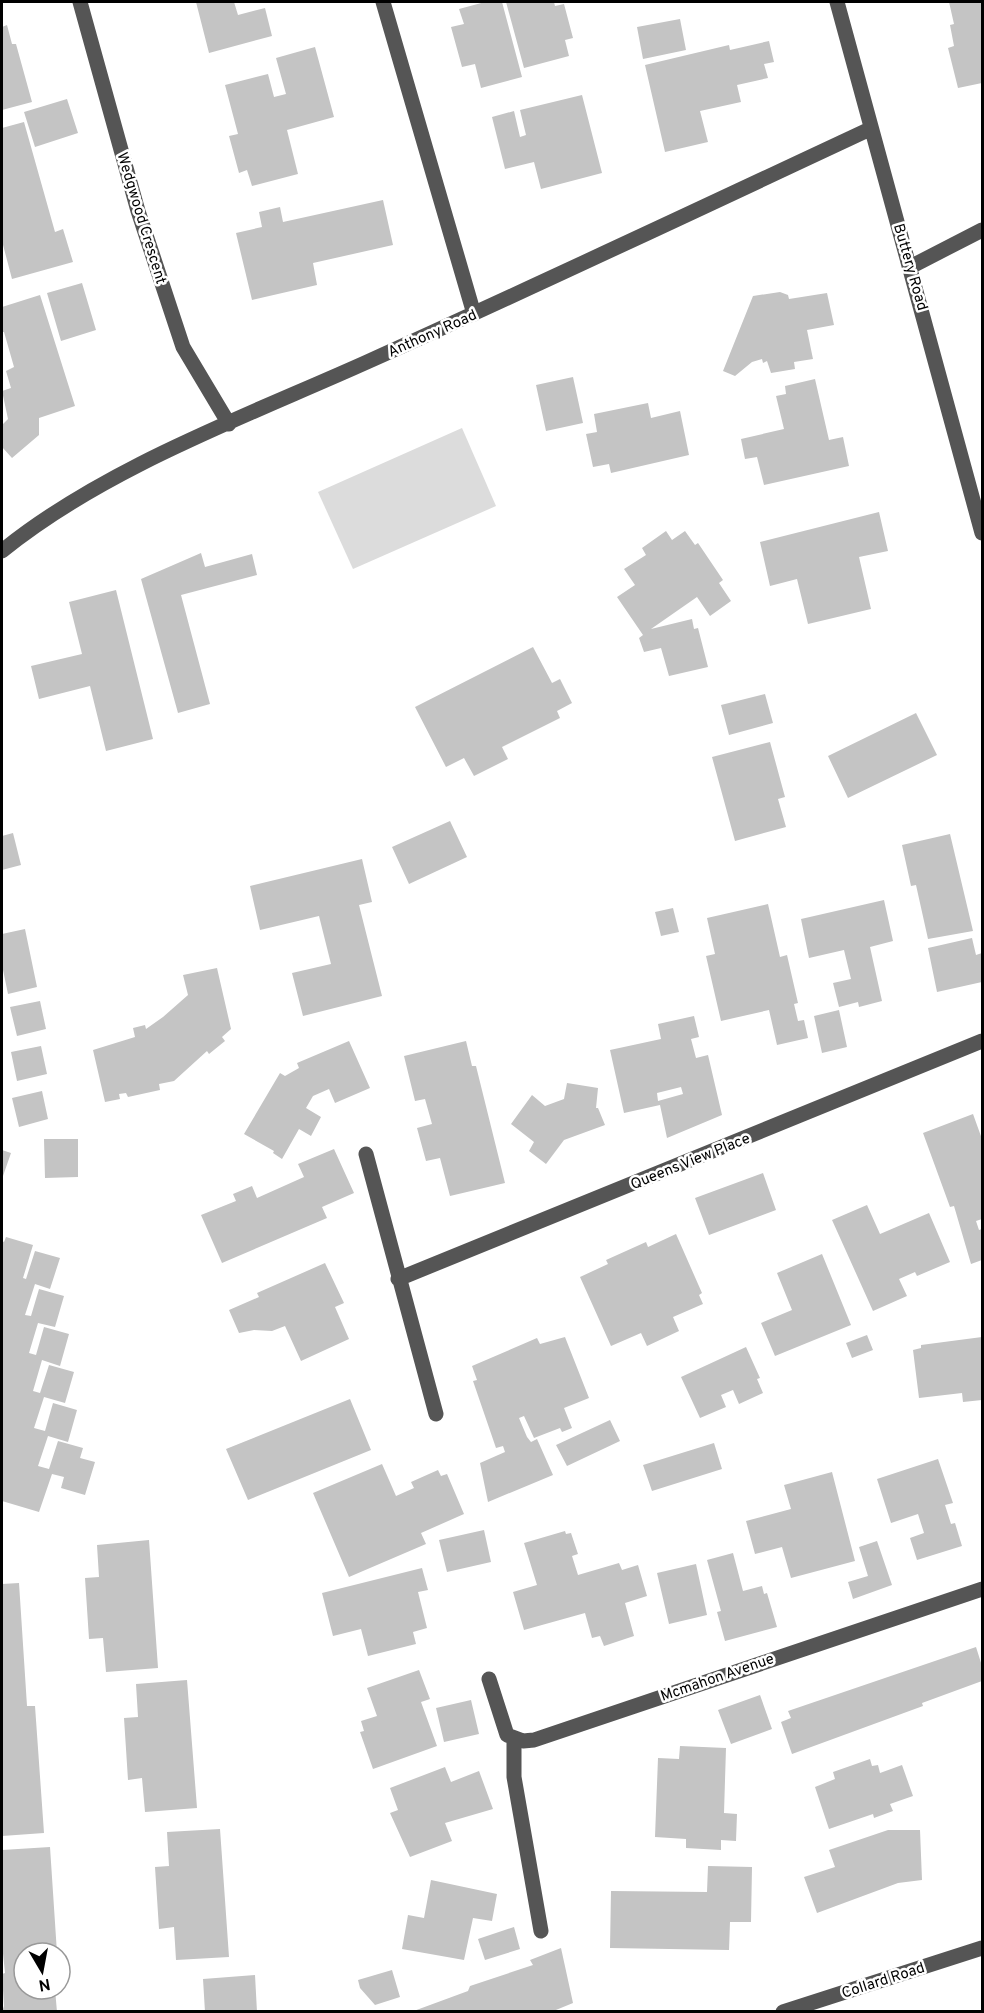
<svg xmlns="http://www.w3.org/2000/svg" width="984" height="2013" font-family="Overpass,sans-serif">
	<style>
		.green { fill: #dcdcdc }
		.building { fill: #c4c4c4; fill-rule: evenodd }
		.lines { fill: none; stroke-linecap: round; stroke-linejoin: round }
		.minor { stroke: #555; stroke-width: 15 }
		.labels { text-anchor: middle; stroke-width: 5; stroke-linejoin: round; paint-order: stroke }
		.street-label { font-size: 15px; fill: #000; stroke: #fff }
	</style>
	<rect width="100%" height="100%" fill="#fff"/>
	<path class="green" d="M462,428l34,78 -143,63 -35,-77z"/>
	<path class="building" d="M196,2h38l4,13 27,-7 7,28 -63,17z
		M485,2h17l20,75 -41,11 -6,-24 -13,3 -11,-40 13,-3 -5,-15z
		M506,2h48l1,4 9,-2 9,34 -8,2 4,16 -45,12z
		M949,2h33v81l-24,5 -10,-40 6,-2 -4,-21 4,-1z
		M680,19l6,31 -43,9 -6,-32z
		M7,25l5,19h4l16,58 -30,8v-83z
		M769,41l5,21 -10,2 4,14 -31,7 4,17 -41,9 8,31 -43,10 -20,-87 84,-20 1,5z
		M315,47l19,70 -47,13 11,44 -46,12 -5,-16 -8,3 -10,-37 9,-2 -13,-49 43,-11 6,23 12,-3 -10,-36z
		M582,95l20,78 -61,16 -7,-27 -29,7 -13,-52 22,-6 6,26 6,-2 -6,-25z
		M67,99l11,34 -43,14 -11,-35z
		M24,122l31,110 8,-3 10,33 -61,17 -10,-38v-113z
		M383,200l10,45 -80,18 4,22 -65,15 -16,-67 26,-6 -3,-15 21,-5 3,15z
		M82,283l14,47 -35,11 -14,-48z
		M780,292l8,3 1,4 38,-6 7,32 -27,5 6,29 -19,3 1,7 -24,4 -4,-12 -4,2 -1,-4 -10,3 -17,14 -12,-5 30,-75z
		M40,295l35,111 -36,12v17l-27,23 -10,-11v-22l6,-6 -6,-28 9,-3 -5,-17 8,-4 -10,-35h-2v-25z
		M573,377l10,46 -37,8 -10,-46z
		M815,379l14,61 14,-3 6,29 -85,19 -7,-28 -12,2 -4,-20 43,-10 -8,-33 10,-2 -1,-8z
		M648,403l3,15 29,-7 9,44 -78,18 -2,-9 -16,3 -7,-33 11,-2 -3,-18z
		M879,512l9,39 -29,6 12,52 -63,15 -11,-45 -27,7 -10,-44z
		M666,531l6,9 13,-9 10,14 3,-2 25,37 -4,3 12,18 -21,15 -13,-19 -46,32 41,-10 2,10 4,-1 10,39 -39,9 -8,-28 -17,4 -5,-14 4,-3 -26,-38 18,-12 -11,-16 22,-14 -4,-7z
		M201,553l4,14 47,-13 5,21 -76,20 29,109 -32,9 -37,-134z
		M116,590l37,149 -47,12 -16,-65 -51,13 -8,-33 51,-12 -13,-52z
		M533,647l19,36 8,-4 12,24 -15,8 3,7 -58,29 6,12 -34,17 -10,-18 -18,9 -31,-60z
		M765,694l8,29 -44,12 -8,-30z
		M916,713l21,42 -89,43 -20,-42z
		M770,742l15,55 -7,2 8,28 -51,14 -23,-84z
		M450,821l17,36 -58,27 -17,-37z
		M13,833l8,32 -19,5v-34z
		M950,834l23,97 -45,8 -12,-54 -5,1 -9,-41z
		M362,859l10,43 -13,3 23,91 -79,20 -11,-43 39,-9 -12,-48 -59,14 -10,-44z
		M884,900l9,41 -23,6 12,54 -23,6 -1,-5 -19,5 -6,-24 18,-4 -7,-29 -35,8 -8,-39z
		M768,904l12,53 7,-2 11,48 -4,1 4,17 6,-1 4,18 -31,7 -8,-35 -48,11 -15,-65 9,-2 -8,-36z
		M673,908l6,24 -18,4 -6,-24z
		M25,929l12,58 -29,7 -6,-29v-31z
		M972,938l4,17 6,-2v29l-45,10 -9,-44z
		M217,968l14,61 -9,8 3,4 -16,13 -2,-3 -33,30 -15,3 1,6 -32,7 -2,-4 -7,1 1,5 -15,3 -12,-52 42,-13 -2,-9 12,-3 1,4 17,-12 25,-22 -5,-20z
		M40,1001l6,28 -29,7 -7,-29z
		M839,1010l8,37 -25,6 -8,-37z
		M694,1016l5,21 -8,2 5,19 12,-3 14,60 -55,23 -7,-33 -36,8 -14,-63 51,-11 -3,-15zM681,1087l2,7 -25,7 -1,-8z
		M349,1041l21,47 -35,15 -6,-14 -16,7 -7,12 15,9 -10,19 -12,-7 -17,30 -9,-6 1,-2 -30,-17 36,-61 5,3 14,-8 -2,-5z
		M466,1041l6,25h4l29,117 -55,13 -10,-38 -14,3 -9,-33 15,-4 -7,-25 -10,2 -11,-45z
		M41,1046l6,28 -30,7 -6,-29z
		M567,1083l31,5 -2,20h2l7,17 -41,15 -18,24 -17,-13 5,-9 -23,-18 21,-29 13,11 19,-7z
		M42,1091l6,28 -29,8 -7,-29z
		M973,1114l9,25v80l-6,2 3,9 3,-1v31l-11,4 -17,-58 -4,1 -27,-74z
		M44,1139h34v38l-33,1z
		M334,1149l20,44 -32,14 5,11 -105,45 -21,-48 35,-14 -3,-7 19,-8 5,12 47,-21 -6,-13z
		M2,1150l9,3 -8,23 -1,-1z
		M763,1173l13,37 -67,25 -14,-37z
		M867,1205l13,29 49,-21 21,49 -33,14 -2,-4 -16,7 8,17 -34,15 -41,-91z
		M676,1234l26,59 -3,2 4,9 -30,13 6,14 -32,15 -6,-13 -30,13 -31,-69 28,-13 -2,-4 40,-18 2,5z
		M6,1237l27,8 -10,33 3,1 9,-28 25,7 -10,31 -15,-5 -10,31 6,1 8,-27 25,7 -9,31 -17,-4 -9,30 7,2 8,-28 25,7 -9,32 -18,-6 -9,31 7,2 9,-28 25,7 -9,31 -21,-6 -10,31 11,3 8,-28 24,7 -9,32 -20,-6 -10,30 11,3 9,-28 25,7 -3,10 15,4 -10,33 -24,-7 3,-11 -12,-3 -13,38 -37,-11v-260l2,1z
		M822,1254l29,71 -76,31 -14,-33 31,-13 -15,-37z
		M325,1263l19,40 -9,4 14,32 -48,22 -16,-35 -13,5 -18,-1 -15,3 -10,-23 30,-13 -2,-4z
		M867,1335l6,15 -21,8 -6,-15z
		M565,1337l24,61 -25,10 8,20 -10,4 -2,-4 -26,10 -10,-22 -5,2 8,19 4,5 6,-3 16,36 -65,27 -8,-39 25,-11 -2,-6 -7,2 -23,-67 4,-1 -5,-14 65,-28 3,6z
		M982,1337v63l-19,2 -1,-9 -43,5 -6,-48 8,-2v-3z
		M746,1347l14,31 -3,1 6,14 -24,11 -6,-14 -12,5 5,12 -26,11 -19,-41z
		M350,1399l21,51 -123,50 -22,-51z
		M610,1420l10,21 -53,25 -11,-21z
		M714,1443l8,26 -70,22 -9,-26z
		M938,1459l15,44 -8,2 6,19 4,-1 7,23 -45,14 -7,-22 14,-5 -6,-19 -27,9 -14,-44z
		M382,1464l14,32 18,-8 -3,-6 27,-12 3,6 6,-2 17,40 -43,19 5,11 -77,33 -36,-84z
		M832,1472l23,89 -64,17 -9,-31 -27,7 -9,-33 45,-12 -7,-24z
		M484,1530l7,32 -44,10 -8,-32z
		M565,1531l1,3 5,-1 7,21 -6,2 6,19 41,-12 3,7 16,-5 9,31 -22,7 9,33 -30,10 -4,-10 -8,2 -7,-25 -61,17 -11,-38 24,-7 -13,-42z
		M149,1540l9,128 -52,4 -3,-34 -14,1 -4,-61 14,-1 -2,-32z
		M877,1541l15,44 -39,14 -5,-17 20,-6 -9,-29z
		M733,1553l10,38 19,-5 2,8 3,-1 10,34 -52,14 -8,-29 4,-1 -14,-51z
		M696,1564l11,51 -38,9 -12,-51z
		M422,1568l6,22 -10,2 9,36 -14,4 3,12 -48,12 -7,-27 -28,7 -11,-43z
		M19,1583l8,123h8l9,127 -42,3v-252z
		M976,1647l6,19v15l-60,22 1,3 -131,48 -11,-32 10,-4 -3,-7z
		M419,1670l11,29 -9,3 16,44 -64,23 -13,-37 4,-1 -3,-10 16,-5 -10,-28z
		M187,1680l10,128 -52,4 -3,-34 -14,2 -4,-62 14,-1 -2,-33z
		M760,1695l12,34 -41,15 -13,-34z
		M471,1700l8,34 -35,8 -8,-34z
		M680,1746l46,2 -2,65 13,1 -1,27 -15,-1v10l-35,-2v-9l-31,-2 3,-79 21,1z
		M870,1759l2,7 6,-1 2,8 22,-8 11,31 -23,8 3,7 -19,7 -1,-4 -44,15 -14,-42 20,-8 -2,-7z
		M445,1767l6,15 28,-11 14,38 -48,14 7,18 -42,16 -20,-44 8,-3 -8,-22z
		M220,1829l9,128 -53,3 -2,-33 -15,2 -4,-62 14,-1 -2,-34z
		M888,1830h32l2,50 -24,3 -81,30 -13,-36 31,-10 -6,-17z
		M50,1847l7,106h-33v36h31l2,23h-55l2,-6 -2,-32 3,-1 -3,-29v-94z
		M708,1866l44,1 -1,55h-21l-1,28 -119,-2 1,-57 96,1z
		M431,1880l66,14 -5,27 -19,-3 -9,42 -62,-11 6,-34 16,3z
		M514,1927l6,22 -35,11 -7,-21z
		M561,1948l12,55 -22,9h-140l57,-21 2,-5 63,-21 -3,-5z
		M392,1970l8,27 -25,8 -15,-17 -2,-8z
		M255,1975l2,37h-52l-2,-33z"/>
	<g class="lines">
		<path class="minor" d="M80,2l58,209 45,136 46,77
			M383,2l91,312
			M837,2l145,531
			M912,266l70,-36
			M2,551c102,-83 245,-135 365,-189 169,-76 336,-155 503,-233
			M366,1154l70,260
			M398,1279l584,-238
			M489,1679l18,56 16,6 11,-1 448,-151
			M514,1739v38l27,154
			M783,2012l199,-64"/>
	</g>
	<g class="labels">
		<g class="street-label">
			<text transform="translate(142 218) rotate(73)" y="5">Wedgwood Crescent</text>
			<text transform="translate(911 267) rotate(74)" y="5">Buttery Road</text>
			<text transform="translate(432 333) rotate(-24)" y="5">Anthony Road</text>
			<text transform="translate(690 1161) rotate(-22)" y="5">Queens View Place</text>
			<text transform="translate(717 1677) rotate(-19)" y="5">Mcmahon Avenue</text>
			<text transform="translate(883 1980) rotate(-18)" y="5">Collard Road</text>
		</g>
	</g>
	<rect width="984" height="2013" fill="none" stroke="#000000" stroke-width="6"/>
	<g transform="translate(42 1971) rotate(170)"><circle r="28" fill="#ffffff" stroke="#999999" stroke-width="1.5"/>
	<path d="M0-4.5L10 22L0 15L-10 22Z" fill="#000000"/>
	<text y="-9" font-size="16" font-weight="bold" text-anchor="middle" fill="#000000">N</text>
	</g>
</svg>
